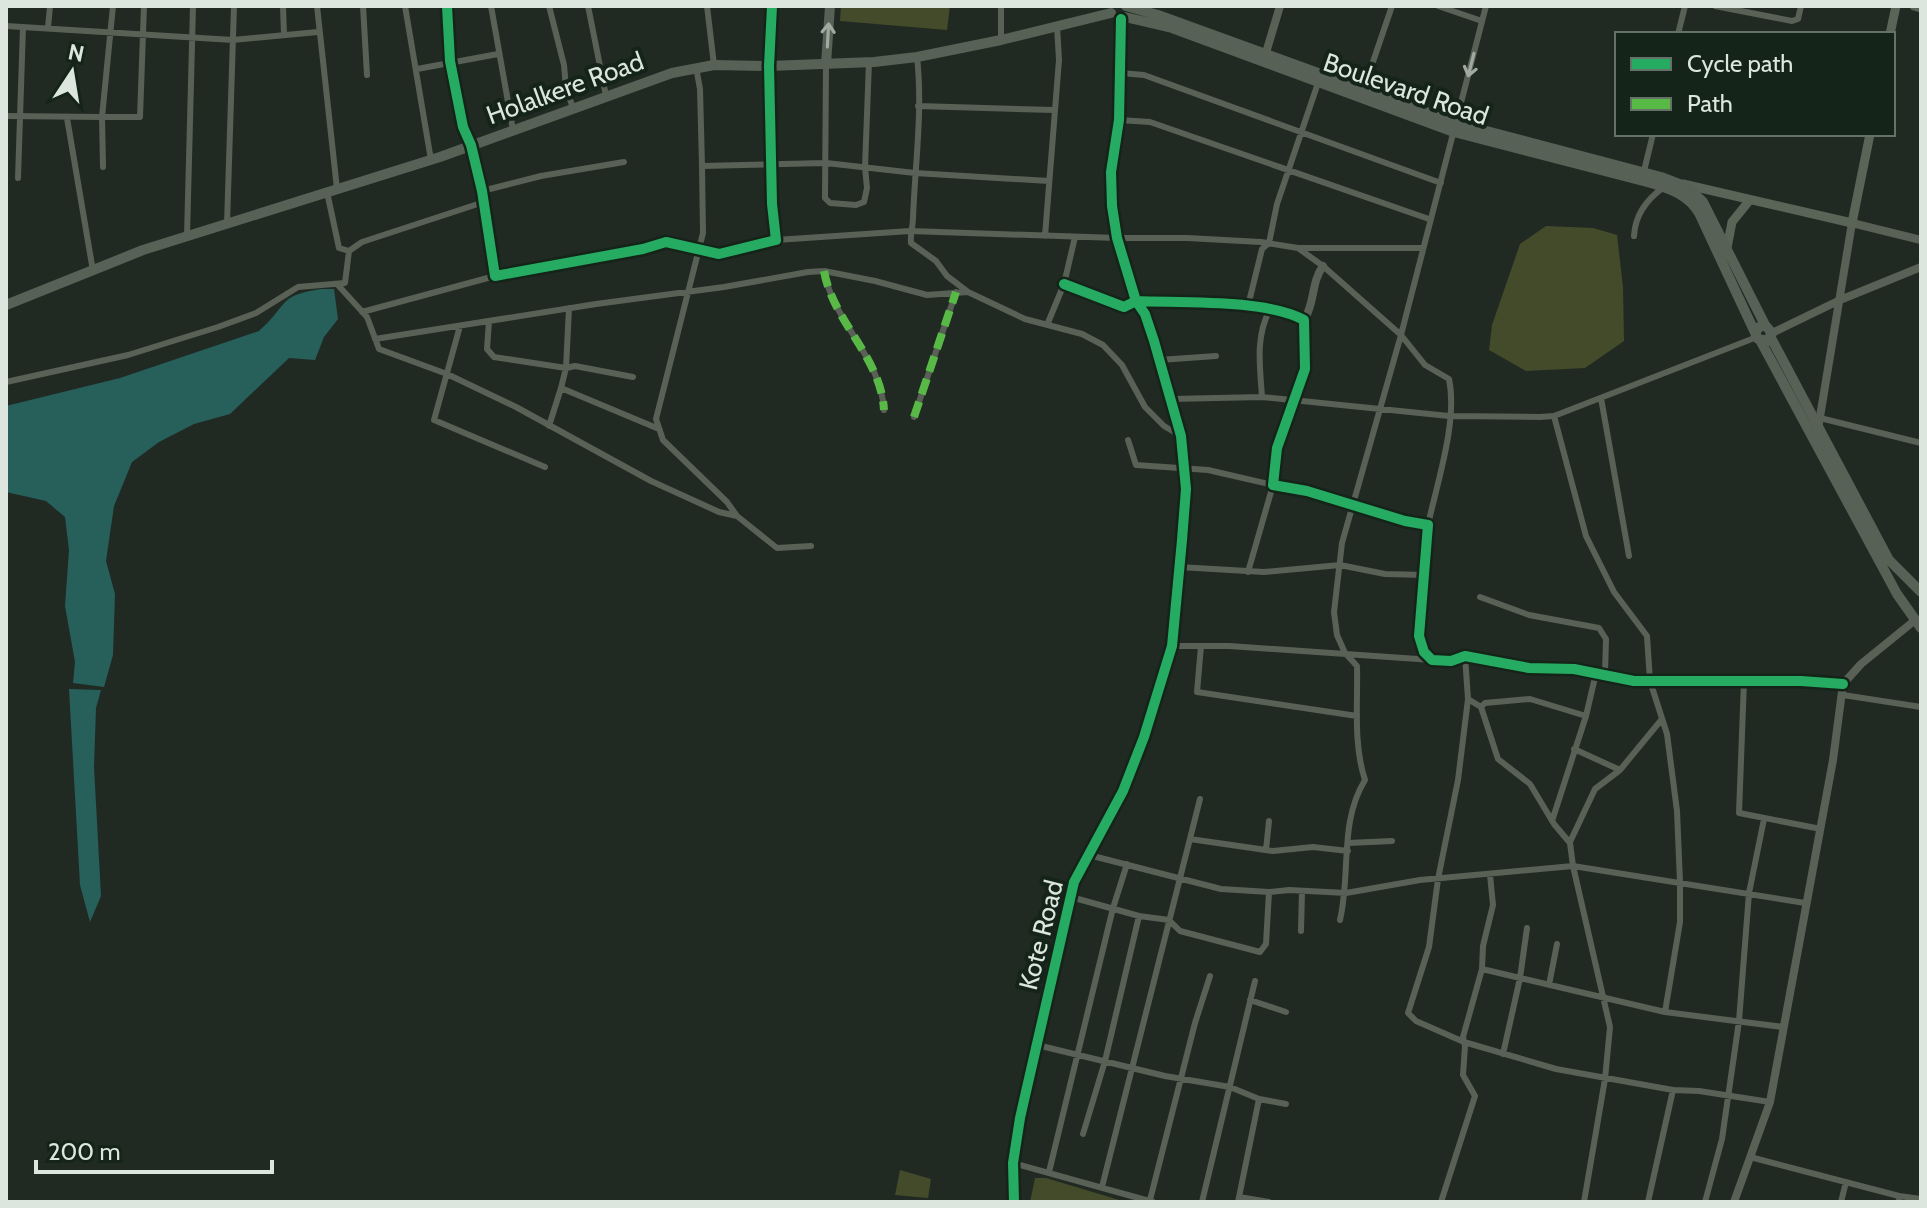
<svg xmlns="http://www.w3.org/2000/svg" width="1927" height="1208" font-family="Cabin,sans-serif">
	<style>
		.green { fill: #444b2b }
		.water { fill: #275f5b }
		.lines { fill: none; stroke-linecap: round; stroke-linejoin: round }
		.minor { stroke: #596156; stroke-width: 6 }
		.tertiary { stroke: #596156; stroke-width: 8 }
		.secondary { stroke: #5a6457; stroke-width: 9 }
		.primary { stroke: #576155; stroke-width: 10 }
		.quiet { stroke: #58b947; stroke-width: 8; stroke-dasharray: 16 8; stroke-linecap: butt }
		.cycleway-casing { stroke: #142418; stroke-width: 15 }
		.cycleway { stroke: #26ab63; stroke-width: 10 }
		.oneway { stroke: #a0aaa0 }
		.oneway2 { stroke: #a1aaa1 }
		.labels { text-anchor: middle; stroke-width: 8; stroke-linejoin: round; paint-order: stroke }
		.street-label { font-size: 26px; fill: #dce6de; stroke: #142418 }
	</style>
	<rect width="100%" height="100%" fill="#202a23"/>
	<path class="green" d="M841,6h109l-3,24 -107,-9z
		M1546,226l47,2 24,7 6,52 1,54 -39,27 -59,3 -37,-21 3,-25 28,-81z
		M900,1170l31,9 -3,19 -33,-3z
		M1035,1178h11l80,24h-96z"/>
	<path class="water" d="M322,289h12l4,30 -14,18 -9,23 -26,-2 -59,56 -36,10 -35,18 -27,20 -18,44 -8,55 9,33 -2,61 -9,32 -31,-4 2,-21 -10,-56 4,-56 -4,-33 -19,-16 -40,-9v-86l114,-28 139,-47c30,-26 18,-36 63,-42z
		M69,689l32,1 -5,18 -2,59 7,129 -11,26 -10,-37z"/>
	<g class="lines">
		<path class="minor" d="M283,6l1,29
			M317,6l20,183
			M363,6l4,69
			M405,6l26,154
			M447,6l3,55 13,66 8,18 11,46 13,85 148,-27 23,-7 53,12 57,-14 -4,-36 -3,-138 3,-60
			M491,6l22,124
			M549,6l15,59 2,23 7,20
			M588,6l18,90
			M707,6l7,59
			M1001,6v34
			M1438,6l44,15
			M1715,6l77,15 6,-2 3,-13
			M6,26l227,14 85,-8
			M48,28l2,-22
			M1678,34l7,-28
			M917,57c6,53 -2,108 -4,161 0,9 -3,15 -2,25l25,18 11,15 21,16 57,27 57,15 21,11 19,20 23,42 19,19 17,10
			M826,64l-1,134 5,5 26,2 8,-3 3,-14 -2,-21 4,-105
			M696,67l4,22 2,77
			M417,69l81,-15
			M1120,73l24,2 297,108
			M1363,91l29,-85
			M918,106l136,4
			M6,116l96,1 11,-111
			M67,118l26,153
			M1119,120l31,2 279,97
			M103,167l-1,-50h38l4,-111
			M1644,171l9,-37
			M18,178l5,-151
			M482,191l59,-15 83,-14
			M327,192l12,56 10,3
			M227,224l7,-218
			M187,236l6,-230
			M1045,236l14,-176 -2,-34
			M1634,236c1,-20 13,-37 30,-49
			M776,240l134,-9 207,7h70l74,4 37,6 25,18 78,69 24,30 24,14c9,42 -12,104 -21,146
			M1298,248h124
			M824,271c9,51 57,86 60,139
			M337,284l30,33 12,32 68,25 69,33 135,74 68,31 18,4 40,32 34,-2
			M1064,284l60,23 12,-6c46,2 129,-2 168,19l1,49 -28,79 -4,37 34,6 98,30 23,4 -9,111 5,16 8,8 19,1 14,-5 64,12 45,1 60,12h167l42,3
			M1248,306l14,-57 7,-6 8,-39 41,-121
			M362,312l133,-36
			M489,321l-2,28 7,8 72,11 3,-60
			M1047,325l17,-41 11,-47
			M460,326l-26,94 111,47
			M375,339l221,-35 128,-17 84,-15 16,-1 51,10 52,14 41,-3
			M1159,360l57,-4
			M633,377l-58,-11 -9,2 -5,20 98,41
			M6,382l122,-27 90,-28 38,-14 42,-26 47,-4 4,-32 13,-9 122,-40
			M1262,397c-2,-32 -7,-59 8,-88
			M1601,398l28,158
			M1171,399l91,-2 187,19 91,1 14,-1 203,-79
			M1554,416l32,120 28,56 33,44 3,45 17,53 10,77 3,71v40l-15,90
			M914,417l42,-125
			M1820,418l101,25
			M549,426l12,-38
			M1128,440l8,25 72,5 65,15 -25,87
			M737,516l-10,-14 -64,-62 -7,-21 47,-186 -1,-67 124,-3 89,10 134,8
			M1179,567l85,5 76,-7 45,9 40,1
			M1480,597l49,18 70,13 7,11 -1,35
			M1172,646h57l203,14
			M1201,646l-4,46 160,24
			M1465,656l3,43 -10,81 -20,99 -9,68 -21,66 8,8 48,21 92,27 117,21 26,1 71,11
			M1744,681l-5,132 82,16
			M1843,695l78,12
			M1468,699l13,8 17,52 32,25 24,40 16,19 3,23 37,161 -5,52 -21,123
			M1481,707l4,-4 45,-4 56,17
			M1574,749l46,21
			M1552,821l34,-105 10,-43
			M1190,839l83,12 40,-4 35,4
			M1570,842l25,-53 25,-19 42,-51
			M1348,843l44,-2
			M1266,850l3,-29
			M1089,855l132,34 48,3 20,-2 57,3 74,-13 153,-14 232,37
			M1071,897l68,19 30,4 11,11 80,21 6,-8 3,-52
			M1340,920c11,-47 -1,-98 25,-140 -12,-37 -7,-76 -8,-114l-12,-13 -8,-18 -3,-23 8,-69 59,-208 85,-329
			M1301,931l1,-40
			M1482,969l183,43 118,15
			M1549,985l8,-41
			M1250,1000l36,12
			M1037,1045l128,31 65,11 29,12 27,5
			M1503,1054l17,-76 7,-50
			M1083,1134l22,-73 34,-145
			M1750,1157l149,39v6
			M1013,1163l140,39
			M1049,1172l64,-264 14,-44
			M1102,1187l98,-388
			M1899,1196l22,3
			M1239,1197l30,5
			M1150,1200l45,-177 15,-47
			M1202,1202l53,-221
			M1238,1202l21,-103
			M1441,1202l34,-106 -12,-21 2,-29 -2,-9 19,-68 1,-23 10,-41 -3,-30
			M1648,1202l25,-112
			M1705,1202l17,-63 17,-118 10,-128 15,-74
			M1841,1202l5,-20"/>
		<path class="tertiary" d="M1265,56l15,-50
			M1304,320c11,-16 7,-38 19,-54
			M1772,333l68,-33 81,-33
			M1818,429l34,-206 69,17
			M1014,1202l-1,-39 7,-45 54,-236 49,-91 21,-54 28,-91 10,-106 4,-51 -5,-53 -27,-95 -9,-27 -9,-13 -19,-63 -5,-32 -1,-34 8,-52 2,-101
			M1734,1202l36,-100 63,-342 10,-76 18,-20 53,-43"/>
		<path class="secondary" d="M1914,6l7,2
			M1890,34l6,-28
			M1683,184l169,39 18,-89
			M1727,248l5,-26 17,-21"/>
		<path class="primary" d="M1126,6l32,9 298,108 205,54 26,10 16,15 62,123
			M1125,17l47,11 282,104 197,51c20,6 37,12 48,30l59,126 9,2 5,-8 -7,-8 -6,2 -3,5
			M826,64l4,-58
			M6,305l137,-55 297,-93 232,-84 42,-8 55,1 105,-4 43,-5 84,-17 110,-27
			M1771,338l118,222 32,32
			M1760,340l137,254 24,34"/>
		<path class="quiet" d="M824,271c9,51 57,86 60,139
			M914,417l42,-125"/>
		<g class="cycleway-casing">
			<path id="cycleway" d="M447,6l3,55 13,66 8,18 11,46 13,85 148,-27 23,-7 53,12 57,-14 -4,-36 -3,-138 3,-60
				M1064,284l60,23 12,-6c46,2 129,-2 168,19l1,49 -28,79 -4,37 34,6 98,30 23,4 -9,111 5,16 8,8 19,1 14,-5 64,12 45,1 60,12h167l42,3
				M1014,1202l-1,-39 7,-45 54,-236 49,-91 21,-54 28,-91 10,-106 4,-51 -5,-53 -27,-95 -9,-27 -9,-13 -19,-63 -5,-32 -1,-34 8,-52 2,-101"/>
		</g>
		<use href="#cycleway" class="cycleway"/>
	</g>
	<defs><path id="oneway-shaft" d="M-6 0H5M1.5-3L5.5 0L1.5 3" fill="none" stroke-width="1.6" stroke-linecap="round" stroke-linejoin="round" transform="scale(2)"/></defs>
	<use class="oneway" href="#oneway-shaft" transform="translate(828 35) rotate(-87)"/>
	<use class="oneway2" href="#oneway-shaft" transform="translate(1471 65) rotate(104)"/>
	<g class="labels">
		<g class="street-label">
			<text transform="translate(565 88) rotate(-20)" y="9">Holalkere Road</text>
			<text transform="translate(1406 89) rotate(19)" y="9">Boulevard Road</text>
			<text transform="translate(1041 935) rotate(-76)" y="9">Kote Road</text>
		</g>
	</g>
	<rect width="1927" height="1208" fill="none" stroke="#dce6de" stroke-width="16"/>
	<rect x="1615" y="32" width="280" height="104" fill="#142418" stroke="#647267" stroke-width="2"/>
	<rect x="1631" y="58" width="40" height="12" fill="#26ab63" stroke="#647267" stroke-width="2"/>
	<text x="1687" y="72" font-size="24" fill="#dce6de">Cycle path</text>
	<rect x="1631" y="98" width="40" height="12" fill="#58b947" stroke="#647267" stroke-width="2"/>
	<text x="1687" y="112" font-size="24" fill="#dce6de">Path</text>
	<g transform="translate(72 72) rotate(12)" stroke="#142418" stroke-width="6" paint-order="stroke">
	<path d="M0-6L14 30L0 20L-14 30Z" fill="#dce6de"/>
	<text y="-12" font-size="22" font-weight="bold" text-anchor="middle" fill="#dce6de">N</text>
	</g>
	<path d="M36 1160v12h236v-12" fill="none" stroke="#dce6de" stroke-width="4"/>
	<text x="48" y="1160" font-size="24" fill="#dce6de" stroke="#142418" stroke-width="6" paint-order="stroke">200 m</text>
</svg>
